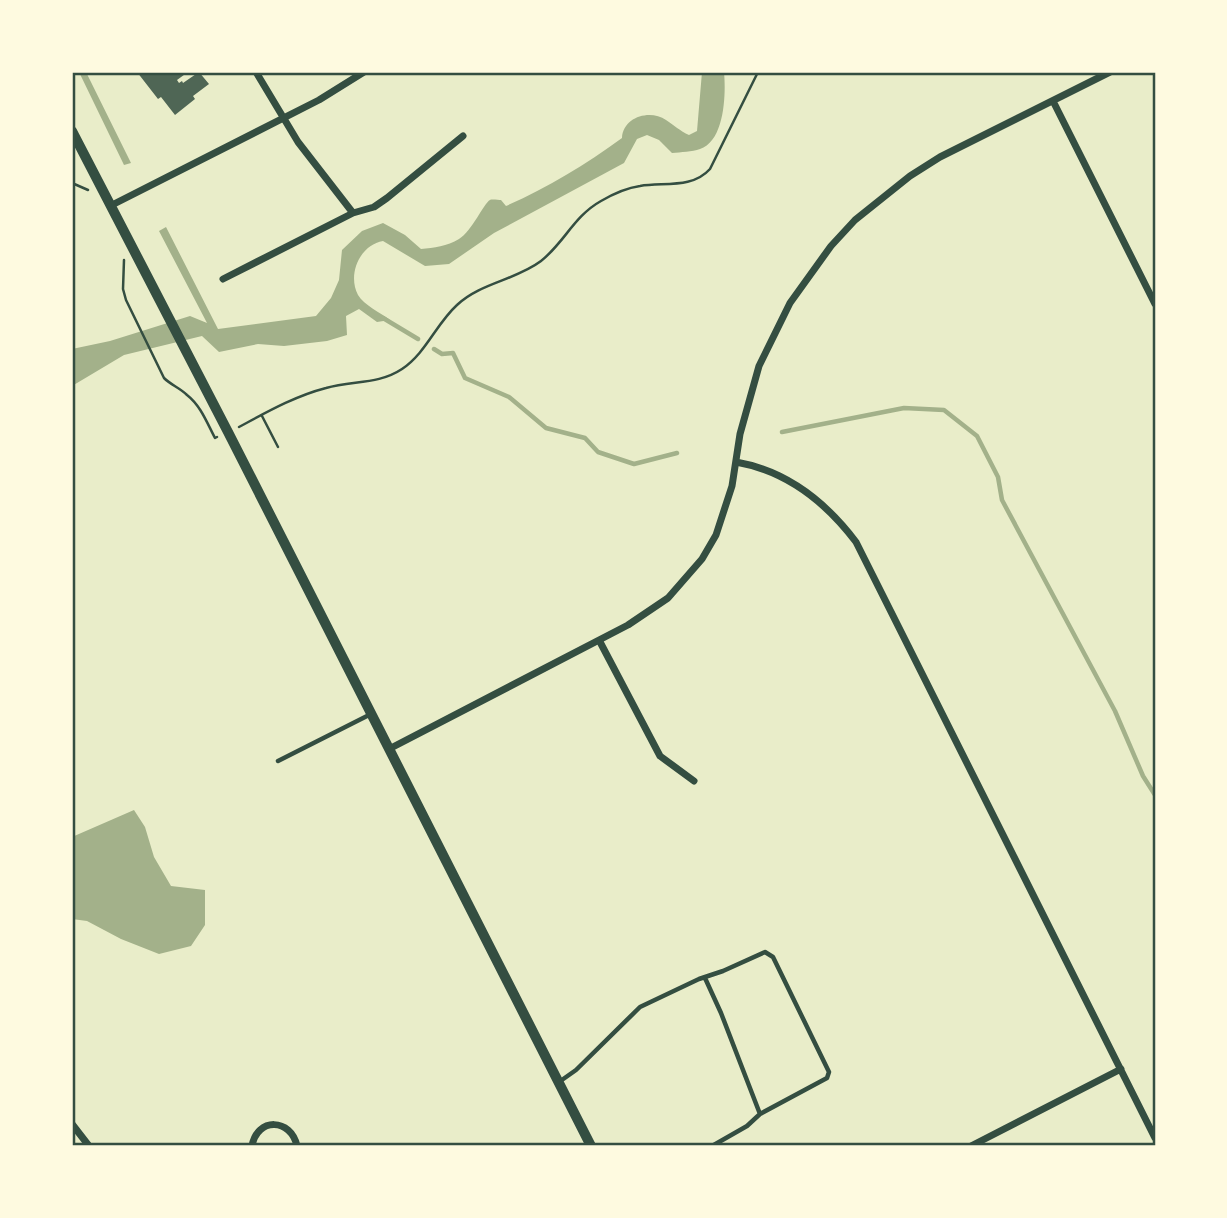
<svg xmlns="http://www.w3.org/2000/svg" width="1227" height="1218" font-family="'Libre Baskerville',serif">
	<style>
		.water { fill: #a3b18a }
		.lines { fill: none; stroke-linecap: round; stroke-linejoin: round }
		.stream { stroke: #a3b18a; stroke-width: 4.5 }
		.building { fill: #4f6655 }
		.path { stroke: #344e41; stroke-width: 2.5 }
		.service { stroke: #344e41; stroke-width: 4.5 }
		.minor { stroke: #344e41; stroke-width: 7 }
		.tertiary { stroke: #344e41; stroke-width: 10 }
		.neatline { fill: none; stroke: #344e41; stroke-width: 2.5 }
	</style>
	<rect width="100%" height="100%" fill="#e9edc9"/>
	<path class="water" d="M79,72h7l45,91 -7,2z
		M702,72h22c2,21 1,69 -24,77 -8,3 -19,3 -28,4l-13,-13 -12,-5 -10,4 -13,24 -130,70 -45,31 -24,2 -42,-25c-23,4 -36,33 -25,54 6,10 23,18 32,25l-13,2 -18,-13 -13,7 1,19 -20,6 -43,5 -26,-2 -39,8 -17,-16 -78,19 -52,31v-37l38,-8 80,-25 17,7 -48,-92 7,-4 52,102 98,-13 15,-18 8,-18 3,-30 20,-19 21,-8 22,12 16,14c13,-1 26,-3 38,-10 13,-8 25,-36 31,-39 1,-1 9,0 11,0l5,6c41,-18 79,-41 116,-68 1,-21 28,-29 44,-18 8,5 14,11 23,15l8,-4z
		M134,810l11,17 9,30 17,29 34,4v35l-14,21 -32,8 -38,-15 -34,-18 -15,-2v-82z"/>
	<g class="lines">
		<path class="stream" d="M383,318l35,21
			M434,349l8,5 11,-1 12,25 44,19 37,31 39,10 13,14 36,12 43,-11
			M782,432l122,-24 40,2 33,26 21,41 4,23 113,211 28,65 12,19"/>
	</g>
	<path class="building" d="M137,72h51l-11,8 2,3 3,-2 1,2 16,-11 10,12 -16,12 2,3 -20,16 -14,-18 -3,2z"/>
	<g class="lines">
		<path class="path" d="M72,183l16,7
			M124,260l-1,29 3,11 38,78c7,7 16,10 23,17 14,11 20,28 28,43l2,-1
			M262,416l16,31
			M239,427c28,-15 56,-31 87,-39 26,-8 52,-3 76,-19 24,-16 34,-45 55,-64 23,-22 59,-25 84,-44 23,-18 33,-45 60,-60 12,-7 25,-13 39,-15 24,-4 52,3 70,-17l48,-97"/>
		<path class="service" d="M278,761l93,-47
			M559,1082l17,-12 64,-63 59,-28 24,-8 42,-19 8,5 56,115 -2,6 -67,36 -39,-101 -16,-35
			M712,1146l35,-20 13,-12"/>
		<path class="minor" d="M1053,101l102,203
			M110,206l209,-106 45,-28
			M353,213l21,-6 13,-9 76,-62
			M223,279l130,-66 -55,-71 -42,-70
			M736,462c51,9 89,39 120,80l299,596
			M599,640l61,116 34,25
			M389,749l239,-124 40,-27 34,-39 14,-24 16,-49 8,-52 19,-68 31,-63 41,-57 24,-26 55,-44 30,-19 170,-85
			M72,1124l17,22
			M252,1146c5,-29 39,-28 45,0
			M971,1146l150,-77"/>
		<path class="tertiary" d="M72,131l156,301 363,714"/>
	</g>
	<rect width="1227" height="1218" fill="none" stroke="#fefae0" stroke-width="147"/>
	<rect x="74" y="74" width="1080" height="1070" class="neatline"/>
</svg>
